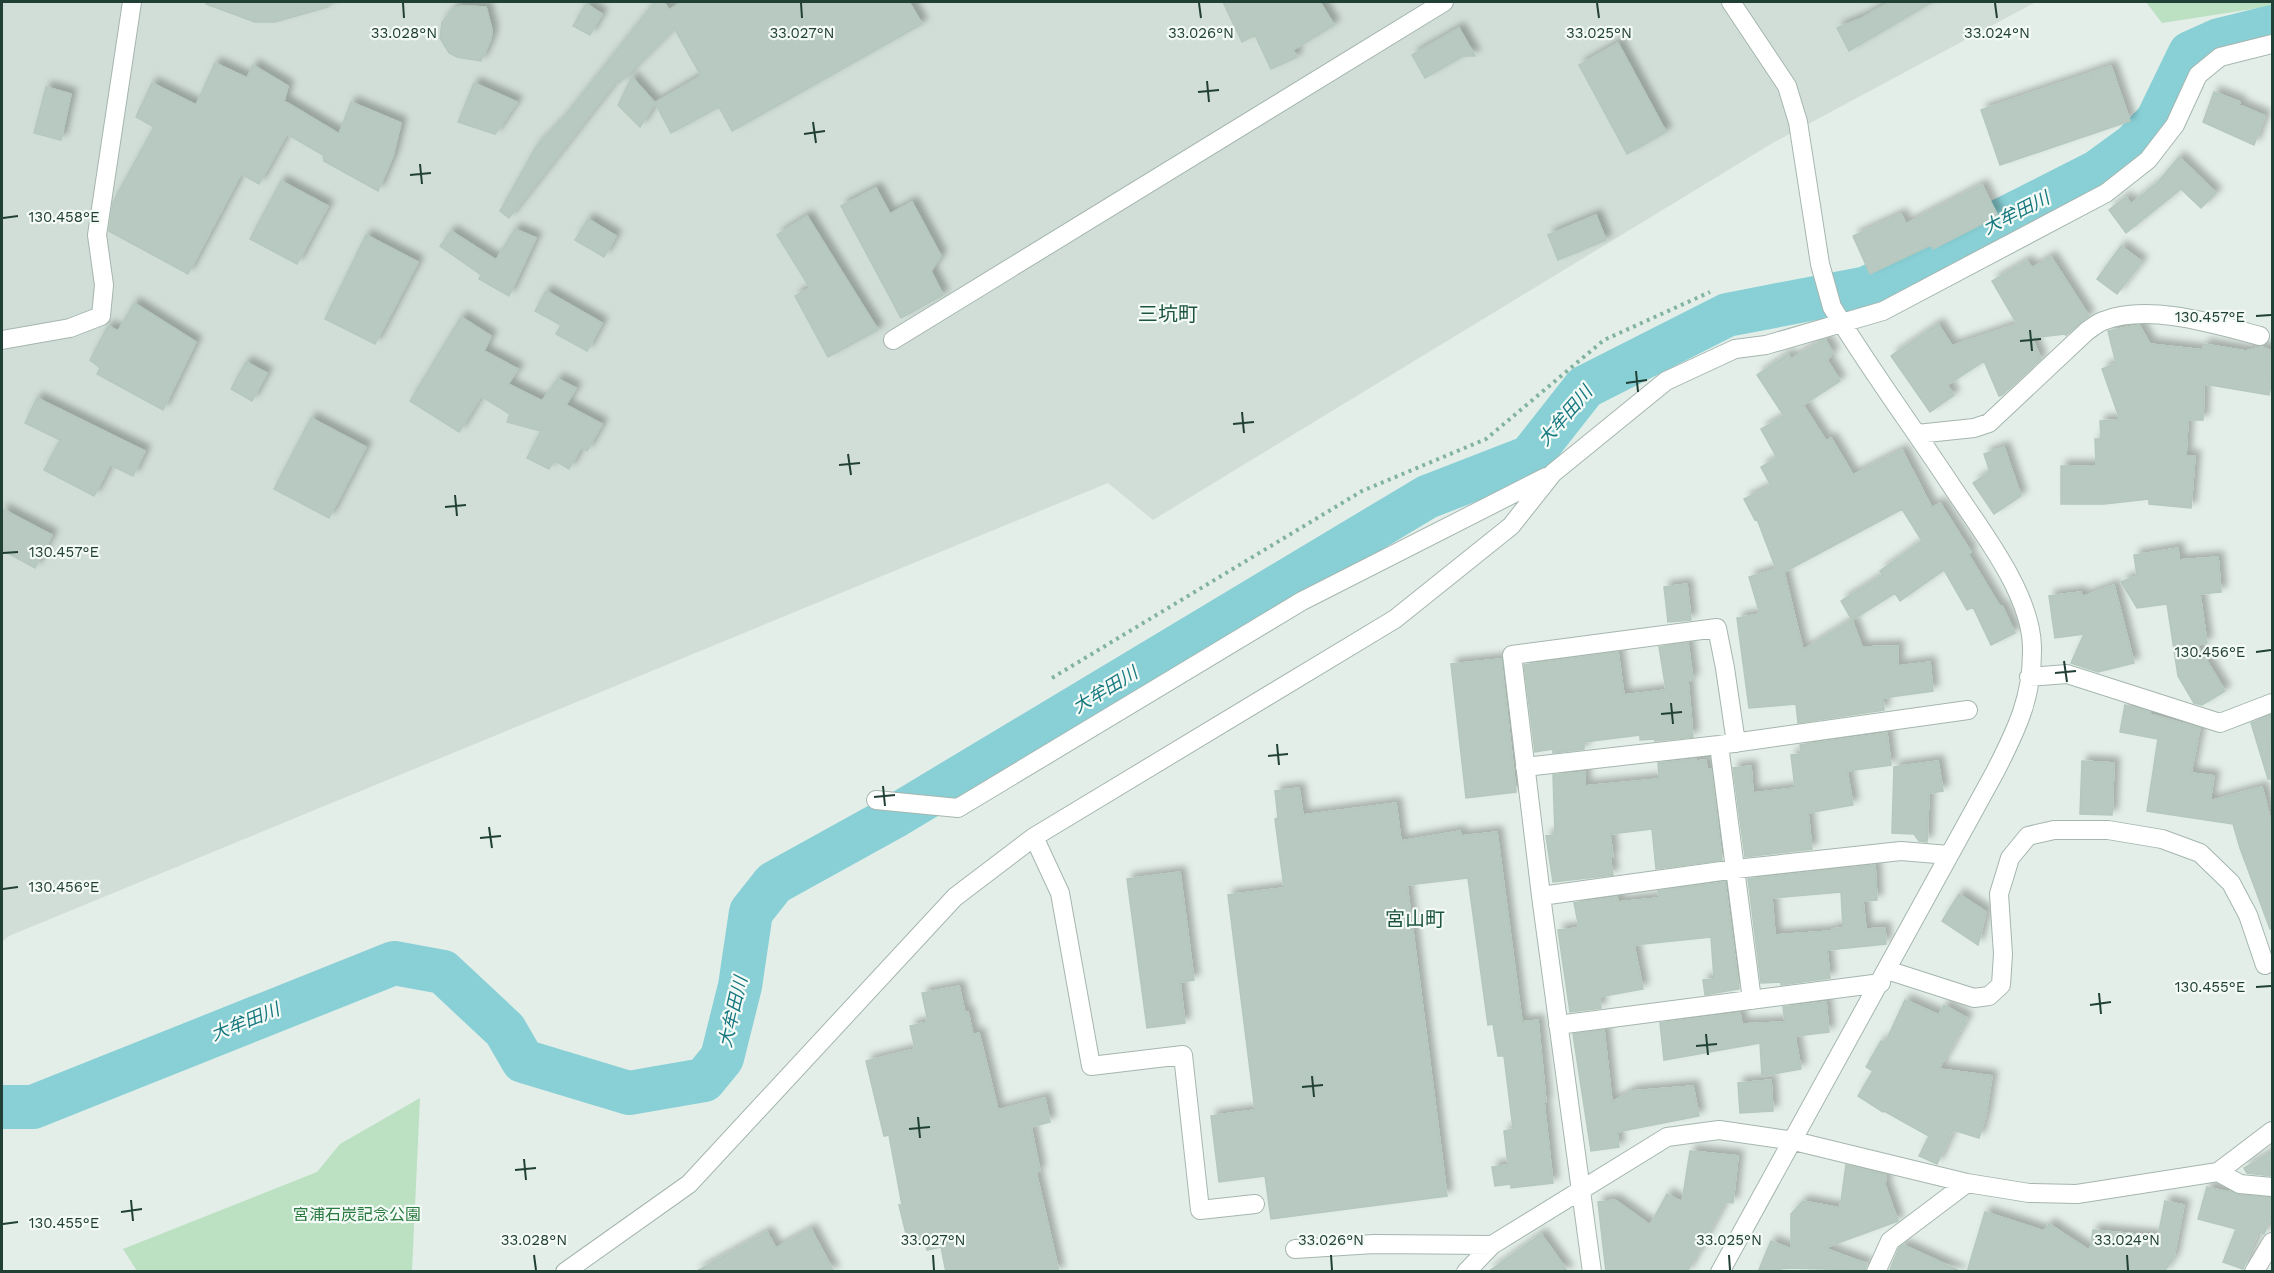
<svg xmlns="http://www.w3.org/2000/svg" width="2274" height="1273" font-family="'Work Sans','Noto Sans JP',sans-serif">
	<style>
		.built { fill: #d1ded7 }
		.green { fill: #bbe0c2 }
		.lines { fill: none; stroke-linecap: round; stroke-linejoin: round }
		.river { stroke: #88d0d6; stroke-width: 44 }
		.building { fill: #b8c9c1; stroke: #b5c8be; stroke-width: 1.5; fill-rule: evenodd; filter: url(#shadow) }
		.minor-casing { stroke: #a5b6af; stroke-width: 20 }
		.path { stroke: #82b39f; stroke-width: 4; stroke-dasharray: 3 4.5; stroke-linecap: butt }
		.minor { stroke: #fff; stroke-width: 18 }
		.ticks { fill: none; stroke: #214035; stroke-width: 2 }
		.labels { text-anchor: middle; stroke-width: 4.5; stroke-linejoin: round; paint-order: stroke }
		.park-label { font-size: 16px; fill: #297a41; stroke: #f4faf6 }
		.water-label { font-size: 18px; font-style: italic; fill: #177880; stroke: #f4faf6 }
		.quarter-label { font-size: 20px; fill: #1c5441; stroke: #f4faf6 }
		.ticks-label { font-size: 15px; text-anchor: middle; fill: #214035; stroke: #f4faf6; stroke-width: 4.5; stroke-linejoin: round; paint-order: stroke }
	</style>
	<defs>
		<filter id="shadow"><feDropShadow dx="5.5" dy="-5.5" stdDeviation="3" flood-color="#0004"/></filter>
	</defs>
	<rect width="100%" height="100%" fill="#e3eee8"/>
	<path class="built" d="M2,2h2034l-265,142 -618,376 -45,-37 -1099,453 -7,6z"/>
	<path class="green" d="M2146,2h126v4l-110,17z
		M420,1098l-8,173h-275l-14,-22 194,-77 23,-28z"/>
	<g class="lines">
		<path class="river" d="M2,1107h31l361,-144 49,9 62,58 18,31 106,32 75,-13 18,-22 18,-72 11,-74 23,-29 123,-68 530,-318 103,-40 55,-70 142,-72 140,-27 230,-116 37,-27 23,-24 33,-68 29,-13 53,-13"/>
	</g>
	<path class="building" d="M207,2h121v5l-53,15h-20l-49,-18z
		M655,2h9l5,8 13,-8h227l13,22 -190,107 -13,-24 -48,26 -16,-30 -15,24 -22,-22 14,-28 23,26 46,-27 -27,-48 -55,55 -3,-2 -107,137 -9,-7 36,-64 25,-26z
		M1223,2h97l14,23 -41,25 4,7 -26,12 -16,-34 -13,7z
		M1890,2h42l-83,49 -12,-23 25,-10z
		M586,4l16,10 -12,21 -17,-9z
		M461,6l25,1 6,23 -1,9 -10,22 -24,-4 -8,-4 -9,-15 2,-16 11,-13z
		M1459,28l16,28h-12l-38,22 -13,-23z
		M1618,43l48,89 -39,22 -48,-89z
		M215,63l32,15 6,-13 35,21 -4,15 55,33 12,-32 50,21 -8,33 -15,35 -54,-30 -1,-6 -36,-21 -28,50 -18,-10 -53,100 -79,-43 4,-29 41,-75 -18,-10 16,-34 44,22z
		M2111,66l19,55 -130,44 -19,-55z
		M474,83l43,19 -22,32 -37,-12z
		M46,87l25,7 -10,46 -27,-7z
		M2214,92l26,10 -1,3 26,11 -11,29 -51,-23z
		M2179,157l37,36 -15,15 -20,-19 -55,44 -17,-23 17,-13 5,7 27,-22z
		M281,181l47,25 -31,58 -47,-25z
		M1982,185l16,31 -65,33 -2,-4 -61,29 -17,-38 48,-22 5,10z
		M876,188l14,26 22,-12 29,54 -10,15 12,24 -42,23 -60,-112z
		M1596,215l10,25 -48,20 -10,-25z
		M807,216l71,114 -50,27 -33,-61 15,-8 -33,-53z
		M588,219l28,17 -12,21 -29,-17z
		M515,229l21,9 -27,58 -30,-17 2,-4 -41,-29 11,-15 45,29z
		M366,235l52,27 -43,82 -50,-25z
		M2121,246l21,16 -25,32 -20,-15z
		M2051,257l38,59 -23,19 -2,-1 -32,4 9,21 -39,36 -3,1 -15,-35 -37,24 7,10 -24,17 -39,-56 47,-32 14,22 65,-22 -25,-43 35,-20 5,7z
		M546,291l56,32 -15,28 -31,-17 5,-9 -26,-14z
		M134,303l62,39 -33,68 -66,-36 3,-6 -10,-8 18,-34 10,5z
		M461,317l30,19 -7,15 34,18 -10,15 34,17 16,-22 18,9 -10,17 36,19 -15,27 -6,-3 -12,21 -15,-9 -5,9 -22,-11 14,-27 -34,-9 3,-8 -29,-18 -22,36 -49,-31z
		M2139,325l11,19 53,6 1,-6 42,7 16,-4 10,4v28l-3,16 -65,-11 -1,36h-15l-2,36h9l-4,52 -42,-4v-5l-45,5h-43v-38h35l-1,-27h6l-1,-18 20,-1 -18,-51 14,-6 -8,-32z
		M1825,339l8,14 -6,7 13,21 -37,24 23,36 5,-3 22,37 49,-25 30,58 8,-5 31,49 -3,2 32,53 2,-1 13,27 -24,12 -18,-38 -6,3 -23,-40 -44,31 -5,-8 -43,27 10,27 36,-1v20l32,-4 3,29 -50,7 1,12 -86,13 -2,-19 -47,4 -12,-90 23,-4 -11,-37 27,-8 -19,-50 -2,1 -11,-21 27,-13 -10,-19 16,-9 -16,-29 23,-13 -27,-41 31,-21 3,5zM1902,509l20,32 -42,30 3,4 -42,26 11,19 -49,30 -19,-78z
		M246,362l21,11 -15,28 -21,-12z
		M37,398l108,53 -12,25 -23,-11 -16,31 -50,-26 16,-30 -35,-17z
		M311,418l55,29 -37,71 -55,-29z
		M2004,447l17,49 -27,18 -21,-31 17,-11 -6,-18z
		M2,509l50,26 -17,33 -33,-18z
		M2178,548l1,12 39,-3 3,35 -21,2 7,49 -10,2 28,46 -23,14 -8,-2 -16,-27 -11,-72 -30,4 -16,-26 16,-6 -3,-21z
		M1687,584l4,36 -23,2 -4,-35z
		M2114,585l20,78 -36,9 -27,-9 13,-29 -29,4 -6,-42 32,-4 1,5z
		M1688,643l5,37 -5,1 5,56 -38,4 -1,-2 -14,1v-5l-56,7v7l-31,4v-4l-18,3 -11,-87 94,-13 6,43 42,-5 -7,-43z
		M1501,659l15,133 -50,6 -15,-134z
		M2125,705l25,7 -1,2 51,14 -9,45 23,3 -4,25 52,-14 10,38v103l-2,1 -30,-81 -7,-24 -86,-13 11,-72 -38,-7z
		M2271,715l1,64h-4l-17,-56z
		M1887,733l4,32 -44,6 6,34 -45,8 4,36 -67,8 -12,-89 18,-2 2,27 42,-5 -4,-33 10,-1 -1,-9z
		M1696,759v2l10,-1 1,9h4l11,91 -66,9 -4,-40 -42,5 3,23h-3l3,18 -60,7 -7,-46 9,-1 -2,-60 32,-3v14l74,-7 -1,-16z
		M1938,761l5,30 -14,2 -2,49 -8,-1 -5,-7 -22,-1 2,-66z
		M2082,761l32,2 -2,52 -32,-1z
		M1299,788l4,27 93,-12 5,38 59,-10 1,5 36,-4 25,190 16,-2 8,82h-2l9,81 -42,5v-4l-16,2 -3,-19 16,-2 -4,-34 9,-2 -9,-73h-6l-5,-32 -5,1 -20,-147 -61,7 40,311 -176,23 -6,-43 -46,6 -8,-66 44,-6 -27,-215 56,-7 -9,-69 3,-1 -3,-27z
		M1875,865l2,35 -14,1 3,28 19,-1 1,16 -59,6 3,28 -49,7v-3l-20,1 -13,-104zM1841,892l2,36 -11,1v2l-57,4 -3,-37z
		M1180,872l14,108 -14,2 5,41 -38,5 -20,-149z
		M1725,882l14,107 -34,6 -2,-15 11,-1 -3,-42 -77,8 9,44 -44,8 2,11 -31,4 -12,-82 21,-2 -5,-25 43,-6 1,5 41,-4 -1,-7z
		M1959,894l27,18 -8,33 -36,-24z
		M959,986l6,27 3,-1 5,23 6,-2 19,77 47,-12 5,24 -19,5 9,44 -4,1 23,100h-113l-5,-25 -14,3 -3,-12 -16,4 -9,-37h3l-13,-70 -5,1 -18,-75 49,-12 -5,-23 18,-4 -6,-29z
		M1905,1000l34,15 5,-10 23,13 -28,51 53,7 -6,38 -7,24 -26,-8 -16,34 -18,-8 10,-20 -45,-25 -1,1 -25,-16 15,-25 -7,-4 15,-26 4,2z
		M1826,1002l3,30 -34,4 6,33 -39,7 -2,-33 -96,17 -4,-37 80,-10 2,11 43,-2 -2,-15z
		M1604,1030l8,72 20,-11 61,-5 6,30 -82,16 2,15 -28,4 -18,-117z
		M1771,1080l2,31 -33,2 -2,-30z
		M1690,1151l48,5 -5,47 -8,-1 -38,70h-81l-8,-70 17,-2 35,25 17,-31 15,8z
		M2272,1152v24l-25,-3 -3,-5z
		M1846,1165l40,10 -1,10 13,36 -74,27 43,16 -2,6 -83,-2 -2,4h-22l13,-31 20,8v-35l12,-13 37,7z
		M2207,1187l21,5 1,-1 10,4 33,3v21l-1,-3 -7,18 -6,-1 -15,36 -20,-7 13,-33 -38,-10z
		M2165,1201l19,4 -10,52 -10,15h-197l18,-60 59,19 5,-7 41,27 3,-21 65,6z
		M811,1229l23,43h-139l72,-40 9,16z
		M1541,1234l27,38h-80z
		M1903,1245l59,27h-73l10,-24z"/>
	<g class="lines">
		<g class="minor-casing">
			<path id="minor" d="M2,340l68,-12 31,-12 3,-31 -7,-50 35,-233
				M893,340l551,-338
				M1917,434l57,-6 15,-5 98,-92c5,-3 10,-8 16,-10 44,-18 112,3 157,15
				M2029,677l38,-3 153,49 52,-20
				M1719,745l33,255
				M1525,767l194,-22 249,-35
				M876,800l82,8 344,-207 244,-124
				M1034,837l26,56 31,173 92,-11 17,155 55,-6
				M1541,896l195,-27 165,-18 48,4
				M1887,970l87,28 15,-2 12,-11 2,-31 -4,-60 11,-36 18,-22 26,-6h54l54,9 38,14 31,30 17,32 17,50
				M1558,1025l323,-42
				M2218,1172l22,12 32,3
				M1295,1249l79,-5 118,1
				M565,1272l124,-88 266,-287 79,-60 361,-218 116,-93 42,-53 113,-92 69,-32 31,-4 117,-34 223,-118 42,-33 27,-35 23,-50 22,-18 52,-13
				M1466,1272l26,-27 175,-108 52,-7 75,11 173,42 62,10 48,1 141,-22 54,-41
				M1592,1272l-51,-376 -29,-241 205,-27 8,40 11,75
				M1720,1272l275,-500c22,-43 38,-76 37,-125 -1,-54 -52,-118 -81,-162 -39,-59 -82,-117 -119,-178l-12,-43 -22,-142 -11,-36 -56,-84
				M1876,1272l14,-31 77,-58
				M2254,1272l18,-30"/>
		</g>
		<path class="path" d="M1052,678l310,-187 124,-52 118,-99 106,-48"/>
		<use href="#minor" class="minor"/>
	</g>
	<path class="ticks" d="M403,3l1,15M801,3l1,15M1199,3l2,15M1597,3l2,15M1995,3l2,15M1207,81l2,21M1198,92l21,-2M813,122l3,21M804,134l21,-3M420,164l2,20M410,175l21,-2M3,218l15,-2M2256,316l15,-1M2030,330l2,21M2020,341l21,-2M1636,371l2,21M1626,383l21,-3M1242,412l2,21M1233,424l21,-2M848,454l3,21M839,465l21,-2M455,495l2,21M445,507l21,-2M3,553l15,-1M2256,652l15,-2M2064,661l3,21M2055,673l21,-2M1671,703l2,21M1661,714l21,-2M1277,744l2,21M1268,756l20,-2M883,786l2,20M874,797l21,-2M489,827l3,21M480,838l21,-2M3,889l15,-2M2256,987l15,-1M2099,993l2,21M2090,1005l21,-3M1706,1034l2,21M1696,1046l21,-2M1312,1076l2,21M1302,1087l21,-2M918,1117l2,21M909,1129l21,-2M524,1159l2,21M515,1170l21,-2M131,1200l2,21M121,1212l21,-3M3,1224l15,-2M534,1255l2,15M933,1255l1,15M1331,1255l1,15M1729,1255l1,15M2127,1255l1,15"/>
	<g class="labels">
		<g class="park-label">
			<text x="357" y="1220">宮浦石炭記念公園</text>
		</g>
		<g class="water-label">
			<text transform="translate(2016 213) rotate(-27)" y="6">大牟田川</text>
			<text transform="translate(1565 416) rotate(-49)" y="6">大牟田川</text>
			<text transform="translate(1105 690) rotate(-31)" y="6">大牟田川</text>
			<text transform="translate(733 1012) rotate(-77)" y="6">大牟田川</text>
			<text transform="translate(245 1022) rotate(-22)" y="6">大牟田川</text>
		</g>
		<g class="quarter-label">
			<text x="1168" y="321">三坑町</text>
			<text x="1415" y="926">宮山町</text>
		</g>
	</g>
	<g class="ticks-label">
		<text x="404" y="38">33.028°N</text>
		<text x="802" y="38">33.027°N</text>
		<text x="1201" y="38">33.026°N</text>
		<text x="1599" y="38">33.025°N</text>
		<text x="1997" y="38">33.024°N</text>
		<text x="64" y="222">130.458°E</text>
		<text x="2210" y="322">130.457°E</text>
		<text x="64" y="557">130.457°E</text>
		<text x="2210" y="657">130.456°E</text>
		<text x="64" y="892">130.456°E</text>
		<text x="2210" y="992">130.455°E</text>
		<text x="64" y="1228">130.455°E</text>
		<text x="534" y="1245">33.028°N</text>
		<text x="933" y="1245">33.027°N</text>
		<text x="1331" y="1245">33.026°N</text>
		<text x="1729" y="1245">33.025°N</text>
		<text x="2127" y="1245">33.024°N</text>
	</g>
	<rect width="2274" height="1273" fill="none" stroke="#214035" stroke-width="6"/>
</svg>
